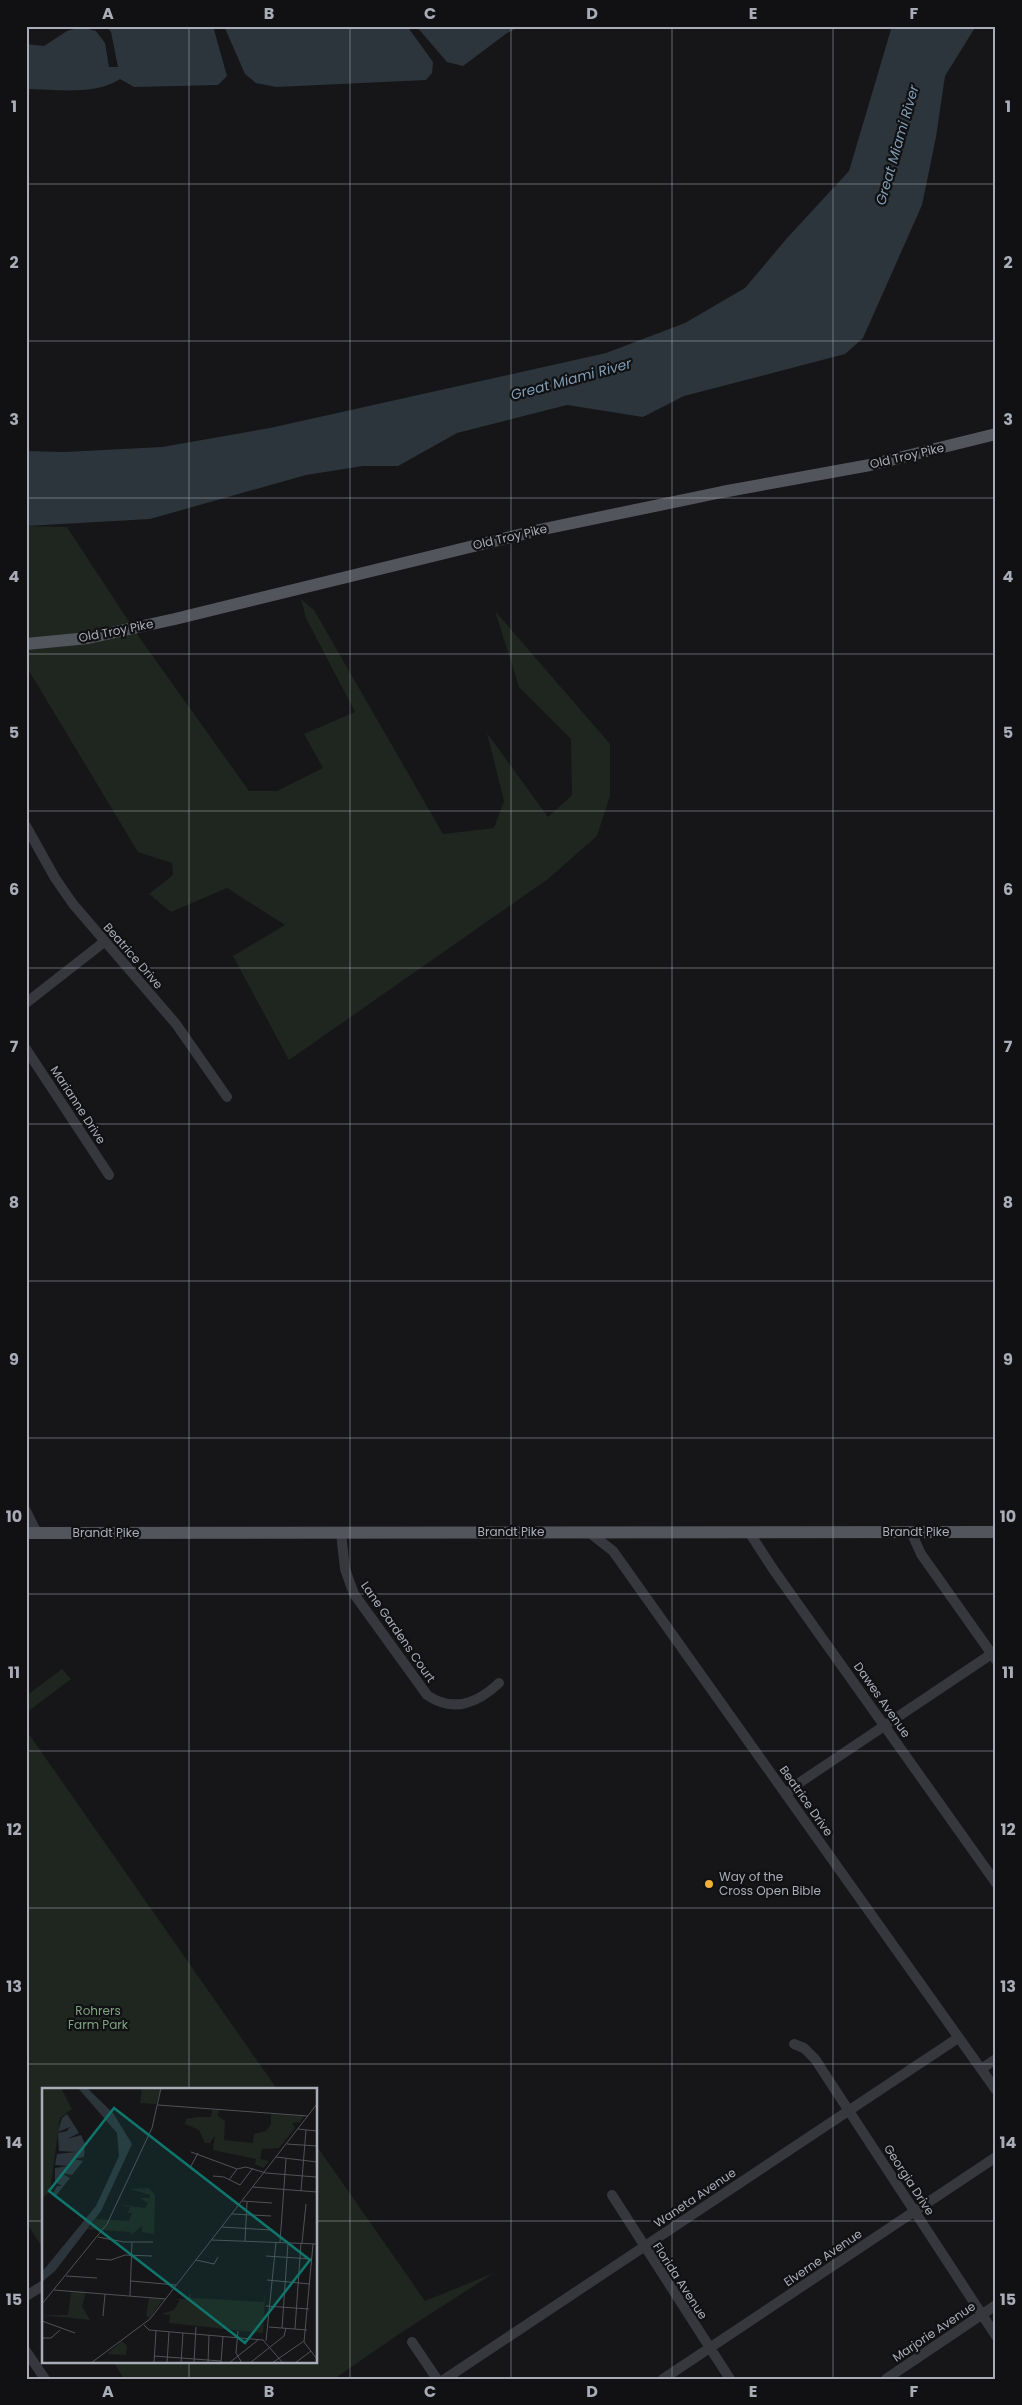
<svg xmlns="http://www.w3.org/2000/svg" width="1022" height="2405" font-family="Poppins,sans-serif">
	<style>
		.green { fill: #1e261f }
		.water { fill: #2c353c }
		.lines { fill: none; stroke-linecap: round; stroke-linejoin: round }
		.minor { stroke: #37383d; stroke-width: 10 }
		.major { stroke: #53555c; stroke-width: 12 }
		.grid { fill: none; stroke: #a8adb8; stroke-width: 1; stroke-opacity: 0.55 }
		.poi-dot { fill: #f2b134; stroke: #111113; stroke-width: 2 }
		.labels { text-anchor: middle; stroke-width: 4.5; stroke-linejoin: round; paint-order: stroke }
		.street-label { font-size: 12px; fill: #a8adb8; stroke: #111113 }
		.poi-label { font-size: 12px; fill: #a8adb8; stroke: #111113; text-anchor: start }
		.park-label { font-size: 12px; fill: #7fa381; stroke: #111113 }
		.water-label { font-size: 14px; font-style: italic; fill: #7f9bb3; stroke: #111113 }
		.inset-road { fill: none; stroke: #505258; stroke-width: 1 }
		.view { fill: #0f766e; fill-opacity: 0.15; stroke: #0f766e; stroke-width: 2.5 }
		.inset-edge { fill: none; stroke: #a8adb8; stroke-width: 2.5 }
		.neatline { fill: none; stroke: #a8adb8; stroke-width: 2 }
		.grid-label { font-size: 16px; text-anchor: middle; font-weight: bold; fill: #a8adb8 }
	</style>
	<rect width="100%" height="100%" fill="#161618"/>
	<path class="green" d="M26,526l41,1 72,110 110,154h28l46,-23 -19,-34 51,-22 -49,-94 -5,-19 13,11 129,224 51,-6 10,-27 -17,-68 61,84 24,-22 -1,-56 -52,-52 -24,-76 115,133v52l-13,40 -49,43 -259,181 -56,-104 52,-31 -58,-37 -56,24 -22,-18 24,-19 -1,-12 -34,-11 -112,-186z
		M62,1669l9,10 -45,34v-17z
		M26,1730l251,359h-233v161l-18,-28z
		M316,2145l109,156 69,-28 -95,61 -65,45h-210l-11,-18h203z"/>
	<path class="water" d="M106,26h107l14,50 -9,9 -84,2 -14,-8c-26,17 -64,10 -94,10v-45l18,2 23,-15 14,-4 15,4 9,12 4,24h9l-7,-35z
		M224,26h183l26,36 -1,11 -6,7 -150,7 -20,-4 -11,-9z
		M416,26h106l-15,7 -44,33 -16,-4z
		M892,26h84l-31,50 -9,61 -14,68 -59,133 -18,16 -161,42 -41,21 -76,-12 -110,28 -59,33h-35l-57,9 -156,44 -124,7v-75l39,1 97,-5 108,-19 336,-75 79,-30 60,-35 43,-51 61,-66z"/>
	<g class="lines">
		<path class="minor" d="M26,826l29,52 18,26 103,120 51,73
			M26,1003l78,-61
			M26,1049l83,126
			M26,1511l11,22
			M749,1532l24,37 223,314
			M911,1532l10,22 75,106
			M341,1533l4,36 9,25 73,101c26,18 51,8 72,-12
			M590,1533l23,18 383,539
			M786,1795l10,-10 200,-134
			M794,2044l10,4 11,11 181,277
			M981,2069l15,-10
			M612,2195l118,184
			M26,2296l18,-11
			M412,2342l25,37
			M26,2351l19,28
			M445,2379l513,-341
			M663,2379l333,-222
			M886,2379l110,-74"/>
		<path class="major" d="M26,644l62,-6 87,-19 364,-89 183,-38 148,-27 126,-31
			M26,1533l970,-1"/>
	</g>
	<path class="grid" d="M189,26v2063M350,26v2353M511,26v2353M672,26v2353M833,26v2353M26,184h970M26,341h970M26,498h970M26,654h970M26,811h970M26,968h970M26,1124h970M26,1281h970M26,1438h970M26,1594h970M26,1751h970M26,1908h970M26,2064h970M26,2221h18M316,2221h680M189,2361v18"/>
	<circle class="poi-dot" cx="709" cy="1884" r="5"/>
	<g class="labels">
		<g class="street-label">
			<text transform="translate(907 456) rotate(-13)" y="4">Old Troy Pike</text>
			<text transform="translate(510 537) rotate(-13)" y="4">Old Troy Pike</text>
			<text transform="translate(116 631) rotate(-11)" y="4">Old Troy Pike</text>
			<text transform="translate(133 956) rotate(49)" y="4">Beatrice Drive</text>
			<text transform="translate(78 1105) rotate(57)" y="4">Marianne Drive</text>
			<text x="511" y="1536">Brandt Pike</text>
			<text x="916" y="1536">Brandt Pike</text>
			<text x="106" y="1537">Brandt Pike</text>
			<text transform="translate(398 1632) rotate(55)" y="4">Lane Gardens Court</text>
			<text transform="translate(882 1700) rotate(55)" y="4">Dawes Avenue</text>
			<text transform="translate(806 1801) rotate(55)" y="4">Beatrice Drive</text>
			<text transform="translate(909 2180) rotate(57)" y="4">Georgia Drive</text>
			<text transform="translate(695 2198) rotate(-34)" y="4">Waneta Avenue</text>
			<text transform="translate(823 2258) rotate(-34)" y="4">Elverne Avenue</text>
			<text transform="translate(680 2281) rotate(57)" y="4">Florida Avenue</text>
			<text transform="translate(934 2332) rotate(-34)" y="4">Marjorie Avenue</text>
		</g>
		<g class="poi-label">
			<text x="719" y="1881">Way of the<tspan x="719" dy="14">Cross Open Bible</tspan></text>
		</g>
		<g class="park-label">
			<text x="98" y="2015">Rohrers<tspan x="98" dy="14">Farm Park</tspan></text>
		</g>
		<g class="water-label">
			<text transform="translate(897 145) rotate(-74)" y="5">Great Miami River</text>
			<text transform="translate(571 379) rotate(-15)" y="5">Great Miami River</text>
		</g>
	</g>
	<g transform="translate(42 2088)">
		<rect width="275" height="275" fill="#161618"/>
		<path d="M0,0h19l11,21 -12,9 -10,74 -8,6zM100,0h19l-5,16 -16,-1zM170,22h7l-1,6 7,5 -1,19 29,3 1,-9 12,-3 5,-7v-10l33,2 -4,6 -8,1 3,5 -16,20 -17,1 -2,10 9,2 -6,7 -8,-4 1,-5 -43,-9 2,-15 -5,8h-5l-6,-13 -14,-6 1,-5 10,-2h15zM107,100l6,7 -1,39 -12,-2v-6l-11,9 -1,-3 -42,-3 8,-10 33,2 3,-8h-4l2,-6 -13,-3 28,4 3,-5 -8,-5h10v-3l-20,-6zM29,203l15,1 -4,14 8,14 -48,-5h26zM148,203l1,7 72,4 2,-7 -2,38 -94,-10 1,-8 -9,-1 13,-4 6,-10 -7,-1h15zM107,210l14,1 -13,19 -4,-2zM80,253l5,5 -1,9 -19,-1z" fill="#1e261f"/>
		<path d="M36,0h9l26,25 19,31 -31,67 -46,60 -13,11v-10l54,-66 23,-50 -2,-23zM25,26l12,19 -12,6 14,-4 4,9 -1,13 -10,2 9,2 -11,14 -11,-2 9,5 -15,19 -2,-3 4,-8h5l-7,-4v-14l13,-2 -13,-1 2,-11 19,-2 -17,-1 -1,-18 9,-2 3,-4 -12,5 4,-14z" fill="#2c353c"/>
		<path class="inset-road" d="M116,17l150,11M256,41l19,2M245,56l30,2M149,64l46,17M234,69l41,5M148,80l8,-15M171,88l11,1 16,8 13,-17M187,92l8,-11 9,-2 20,6 50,4M211,99l64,5M259,103l5,-61M200,113l30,2M190,126l39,2M180,139l49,3M56,149l26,5h29M170,152l105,4M203,153l2,-39M238,154l6,-83M260,155l4,-39M271,156l-9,98 13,17M224,168l46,3M54,171l15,1 14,-5 27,1M154,172l18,4 4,-7M24,188l31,2M225,192l43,4M89,193l45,4M12,202l112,9M88,208l2,-54M0,216l65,-80 45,-96 9,-40M224,218l43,3M61,228l2,-22M0,233l33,12M102,237l5,5 114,10 20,23M227,239l38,3M240,240l6,-85M253,241l6,-86M196,243l-2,22 6,10M0,250h9l9,-8M224,253l10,-99M112,268l67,5M179,274l2,-26M49,275l59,-44 167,-215M112,275l2,-32M125,275l2,-31M139,275l2,-30M152,275l2,-36M166,275l1,-28M187,275l29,-23M208,275l34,-27 2,-8M230,275l32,-22M253,275l16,-12"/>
		<path class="view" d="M72,20l196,152 -65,83 -196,-152z"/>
		<rect width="275" height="275" class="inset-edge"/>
	</g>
	<rect width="1022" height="2405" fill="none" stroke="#111113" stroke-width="55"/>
	<rect x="28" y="28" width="966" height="2350" class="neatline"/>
	<g class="grid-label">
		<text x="108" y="19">A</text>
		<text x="269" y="19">B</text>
		<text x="430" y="19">C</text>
		<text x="592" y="19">D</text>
		<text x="753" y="19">E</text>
		<text x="914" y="19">F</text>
		<text x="14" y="112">1</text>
		<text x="1008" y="112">1</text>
		<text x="14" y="268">2</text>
		<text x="1008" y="268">2</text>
		<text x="14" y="425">3</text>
		<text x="1008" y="425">3</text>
		<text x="14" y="582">4</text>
		<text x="1008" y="582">4</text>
		<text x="14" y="738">5</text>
		<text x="1008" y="738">5</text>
		<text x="14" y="895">6</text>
		<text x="1008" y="895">6</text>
		<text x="14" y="1052">7</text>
		<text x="1008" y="1052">7</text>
		<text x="14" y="1208">8</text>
		<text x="1008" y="1208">8</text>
		<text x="14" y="1365">9</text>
		<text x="1008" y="1365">9</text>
		<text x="14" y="1522">10</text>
		<text x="1008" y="1522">10</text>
		<text x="14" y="1678">11</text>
		<text x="1008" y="1678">11</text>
		<text x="14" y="1835">12</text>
		<text x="1008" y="1835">12</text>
		<text x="14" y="1992">13</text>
		<text x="1008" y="1992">13</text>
		<text x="14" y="2148">14</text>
		<text x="1008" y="2148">14</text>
		<text x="14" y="2305">15</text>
		<text x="1008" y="2305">15</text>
		<text x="108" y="2397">A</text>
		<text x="269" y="2397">B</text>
		<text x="430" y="2397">C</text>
		<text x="592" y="2397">D</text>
		<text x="753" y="2397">E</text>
		<text x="914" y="2397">F</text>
	</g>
</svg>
